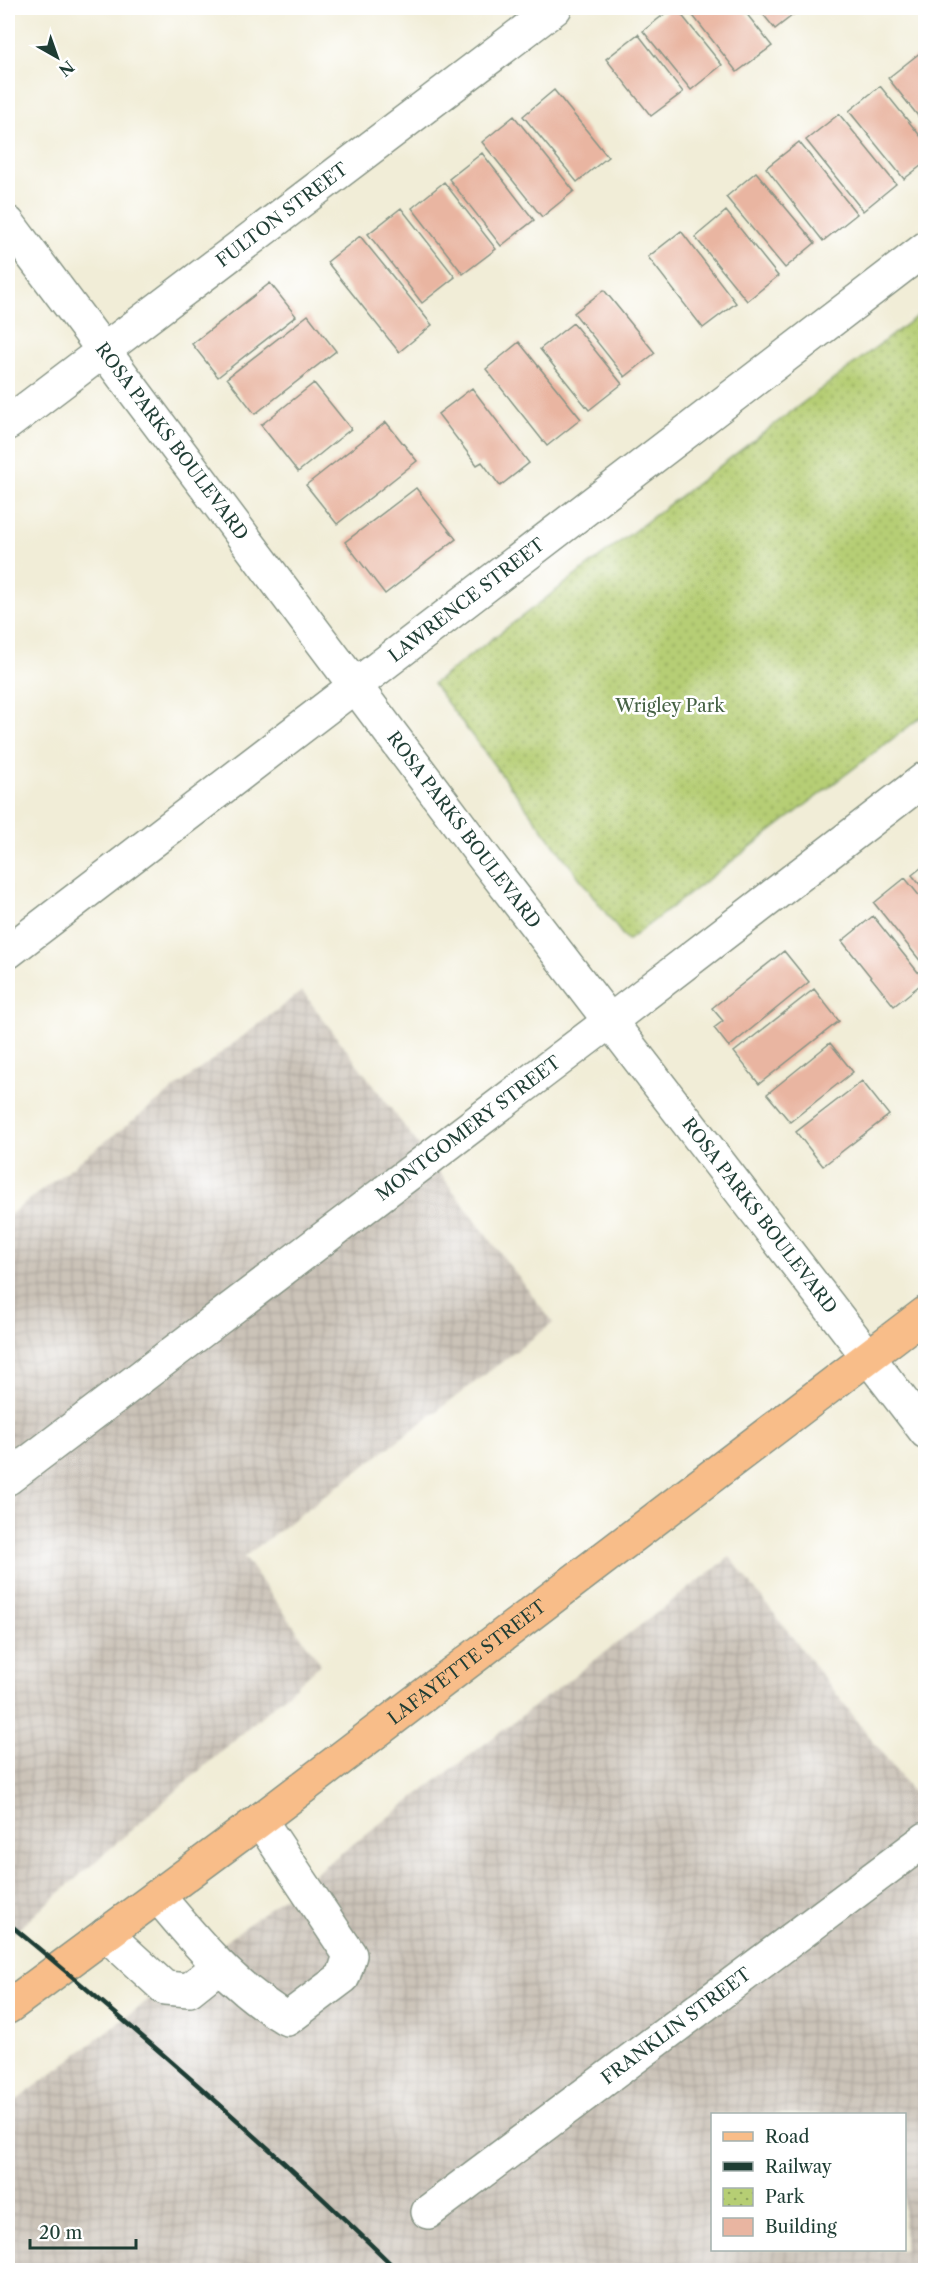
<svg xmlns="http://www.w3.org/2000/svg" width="933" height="2278" font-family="'Libre Caslon Text',serif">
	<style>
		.industrial { fill: url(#industrial-grid); fill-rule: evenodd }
		.park { fill: url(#park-dots); stroke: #6a8654; stroke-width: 1.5 }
		.building { fill: #e9b5a1 }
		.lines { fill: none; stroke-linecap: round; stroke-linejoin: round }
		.minor-casing { stroke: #889586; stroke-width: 36 }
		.major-casing { stroke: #889586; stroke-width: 36 }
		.minor { stroke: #fff; stroke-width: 33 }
		.major { stroke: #f8bd89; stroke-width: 33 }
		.rail { stroke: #1f3d34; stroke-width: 4.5 }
		.labels { text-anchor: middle; stroke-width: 5; stroke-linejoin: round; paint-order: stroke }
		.street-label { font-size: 18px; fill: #1f3d34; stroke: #fff }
		.park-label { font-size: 18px; fill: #456144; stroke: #fff }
	</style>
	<defs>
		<pattern id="industrial-grid" width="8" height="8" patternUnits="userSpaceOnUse" patternTransform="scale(1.5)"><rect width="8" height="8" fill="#cbc3b8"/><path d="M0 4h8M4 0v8" fill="none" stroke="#aea89f"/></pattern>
		<pattern id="park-dots" width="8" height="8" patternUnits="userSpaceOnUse" patternTransform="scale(1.5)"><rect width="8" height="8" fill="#b6ce74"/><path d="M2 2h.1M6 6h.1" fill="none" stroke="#93a860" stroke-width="1.8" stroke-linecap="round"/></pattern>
	</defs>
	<rect width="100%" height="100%" fill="#fff"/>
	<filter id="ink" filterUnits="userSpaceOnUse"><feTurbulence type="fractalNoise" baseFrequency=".0167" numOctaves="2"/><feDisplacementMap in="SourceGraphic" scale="12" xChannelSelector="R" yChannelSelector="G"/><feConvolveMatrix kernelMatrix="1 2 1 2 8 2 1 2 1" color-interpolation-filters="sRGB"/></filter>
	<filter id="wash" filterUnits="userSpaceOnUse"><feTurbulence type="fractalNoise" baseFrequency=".008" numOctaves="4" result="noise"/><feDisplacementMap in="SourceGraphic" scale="24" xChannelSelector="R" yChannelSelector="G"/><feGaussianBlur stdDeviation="1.35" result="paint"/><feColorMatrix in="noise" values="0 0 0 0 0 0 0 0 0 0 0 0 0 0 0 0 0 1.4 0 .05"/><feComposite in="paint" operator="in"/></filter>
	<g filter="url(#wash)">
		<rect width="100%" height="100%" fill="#f1edd7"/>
		<path class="industrial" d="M302,991l251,332 -309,234 77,107 -313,274v-722z
			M730,1557l195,251v462h-917v-163zM712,2114h192v136h-192z"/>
		<path class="park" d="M925,310v404l-298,227 -194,-257z"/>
		<g id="blocks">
			<path class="building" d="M672,8h4l46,57 -31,25 -48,-59z
				M687,8h55l30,38 -35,26z
				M758,8h44l-27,21z
				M638,34l45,58 -32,24 -45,-57z
				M921,52l5,6v68l-38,-48z
				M880,86l46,57v19l-22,17 -55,-68z
				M554,90l54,67 -31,25 -54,-66z
				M839,114l57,70 -33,27 -57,-71z
				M514,116l60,75 -32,26 -60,-75z
				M799,142l58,72 -34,27 -57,-73z
				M482,153l52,67 -33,26 -52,-67z
				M756,172l59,71 -30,25 -59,-71z
				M444,182l52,67 -33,25 -51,-66z
				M401,208l54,69 -33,26 -54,-69z
				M726,211l52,65 -31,25 -52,-64z
				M681,231l55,72 -33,25 -55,-71z
				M360,236l72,89 -33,27 -72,-90z
				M270,283l26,33 -78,61 -26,-33z
				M604,290l51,63 -30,24 -51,-64z
				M308,315l28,36 -81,63 -28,-36z
				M573,323l49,61 -33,26 -49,-61z
				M519,342l62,77 -34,27 -61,-77z
				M314,383l37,46 -53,43 -37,-47z
				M472,388l57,75 -29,23 -18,-24 -5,3 -39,-51z
				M386,422l31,39 -80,63 -31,-39z
				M416,488l40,51 -71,55 -40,-52z
				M926,864v28l-14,-17z
				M905,878l21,26v64l-52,-65z
				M873,916l52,65 -31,25 -52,-65z
				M784,951l25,31 -80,65 -15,-19 9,-7 -11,-13z
				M814,989l25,32 -80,63 -25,-32z
				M830,1043l23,29 -63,50 -23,-28z
				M862,1081l27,34 -66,51 -27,-34z"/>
		</g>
	</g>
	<g filter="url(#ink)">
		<use href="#blocks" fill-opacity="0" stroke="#889586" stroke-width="1.5"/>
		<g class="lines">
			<g class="minor-casing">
				<g id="minor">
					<path id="s1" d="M8,223l474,632 444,577"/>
					<path id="s2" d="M8,423l547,-415"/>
					<path id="s3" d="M8,952l918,-704"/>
					<path id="s4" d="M8,1478l602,-457 316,-243"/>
					<path d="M158,1896c38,46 77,93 129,123l56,-42 7,-22 -90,-135"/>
					<path d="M106,1934l59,54 24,2 30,-24"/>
					<path id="s5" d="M428,2212l498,-373"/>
				</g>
			</g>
			<g class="major-casing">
				<g id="major">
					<path id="s6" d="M8,2007l252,-187 666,-507"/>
				</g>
			</g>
			<use href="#minor" class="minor"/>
			<use href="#major" class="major"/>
			<path class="rail" d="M8,1923c134,111 265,225 389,347"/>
		</g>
	</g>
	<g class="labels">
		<g class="street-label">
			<text dy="6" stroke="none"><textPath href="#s2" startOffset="344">FULTON STREET</textPath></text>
			<text dy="6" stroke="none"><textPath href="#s1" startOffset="273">ROSA PARKS BOULEVARD</textPath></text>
			<text dy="6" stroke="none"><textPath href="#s3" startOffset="578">LAWRENCE STREET</textPath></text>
			<text dy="6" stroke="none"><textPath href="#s1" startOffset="759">ROSA PARKS BOULEVARD</textPath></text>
			<text dy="6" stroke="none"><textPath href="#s4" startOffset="578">MONTGOMERY STREET</textPath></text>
			<text dy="6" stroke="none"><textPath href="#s1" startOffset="1245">ROSA PARKS BOULEVARD</textPath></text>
			<text dy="6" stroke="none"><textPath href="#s6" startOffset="574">LAFAYETTE STREET</textPath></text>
			<text dy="6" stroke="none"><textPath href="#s5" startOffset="310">FRANKLIN STREET</textPath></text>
		</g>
		<g class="park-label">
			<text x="670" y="712">Wrigley Park</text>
		</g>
	</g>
	<rect width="933" height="2278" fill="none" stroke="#fff" stroke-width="30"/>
	<rect x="711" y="2113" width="195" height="138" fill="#ffffff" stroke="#a5b1ae" stroke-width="1.5"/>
	<rect x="723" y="2132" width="30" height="9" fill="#f8bd89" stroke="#a5b1ae" stroke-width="1.5"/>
	<text x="765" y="2143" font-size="18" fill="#1f3d34">Road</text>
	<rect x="723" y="2162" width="30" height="9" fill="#1f3d34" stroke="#a5b1ae" stroke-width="1.5"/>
	<text x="765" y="2173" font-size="18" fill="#1f3d34">Railway</text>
	<rect x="723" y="2188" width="30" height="18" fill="url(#park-dots)" stroke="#a5b1ae" stroke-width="1.5"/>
	<text x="765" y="2203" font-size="18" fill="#1f3d34">Park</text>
	<rect x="723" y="2218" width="30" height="18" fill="#e9b5a1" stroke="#a5b1ae" stroke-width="1.5"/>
	<text x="765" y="2233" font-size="18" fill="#1f3d34">Building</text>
	<g transform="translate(57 57) rotate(140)" stroke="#ffffff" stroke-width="4.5" paint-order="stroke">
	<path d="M0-4.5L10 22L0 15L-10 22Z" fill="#1f3d34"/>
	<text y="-9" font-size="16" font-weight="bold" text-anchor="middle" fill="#1f3d34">N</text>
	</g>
	<path d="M30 2239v9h106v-9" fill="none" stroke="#1f3d34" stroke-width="3"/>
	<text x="39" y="2239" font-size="18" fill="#1f3d34" stroke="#ffffff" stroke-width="4.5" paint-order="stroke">20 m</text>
</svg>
